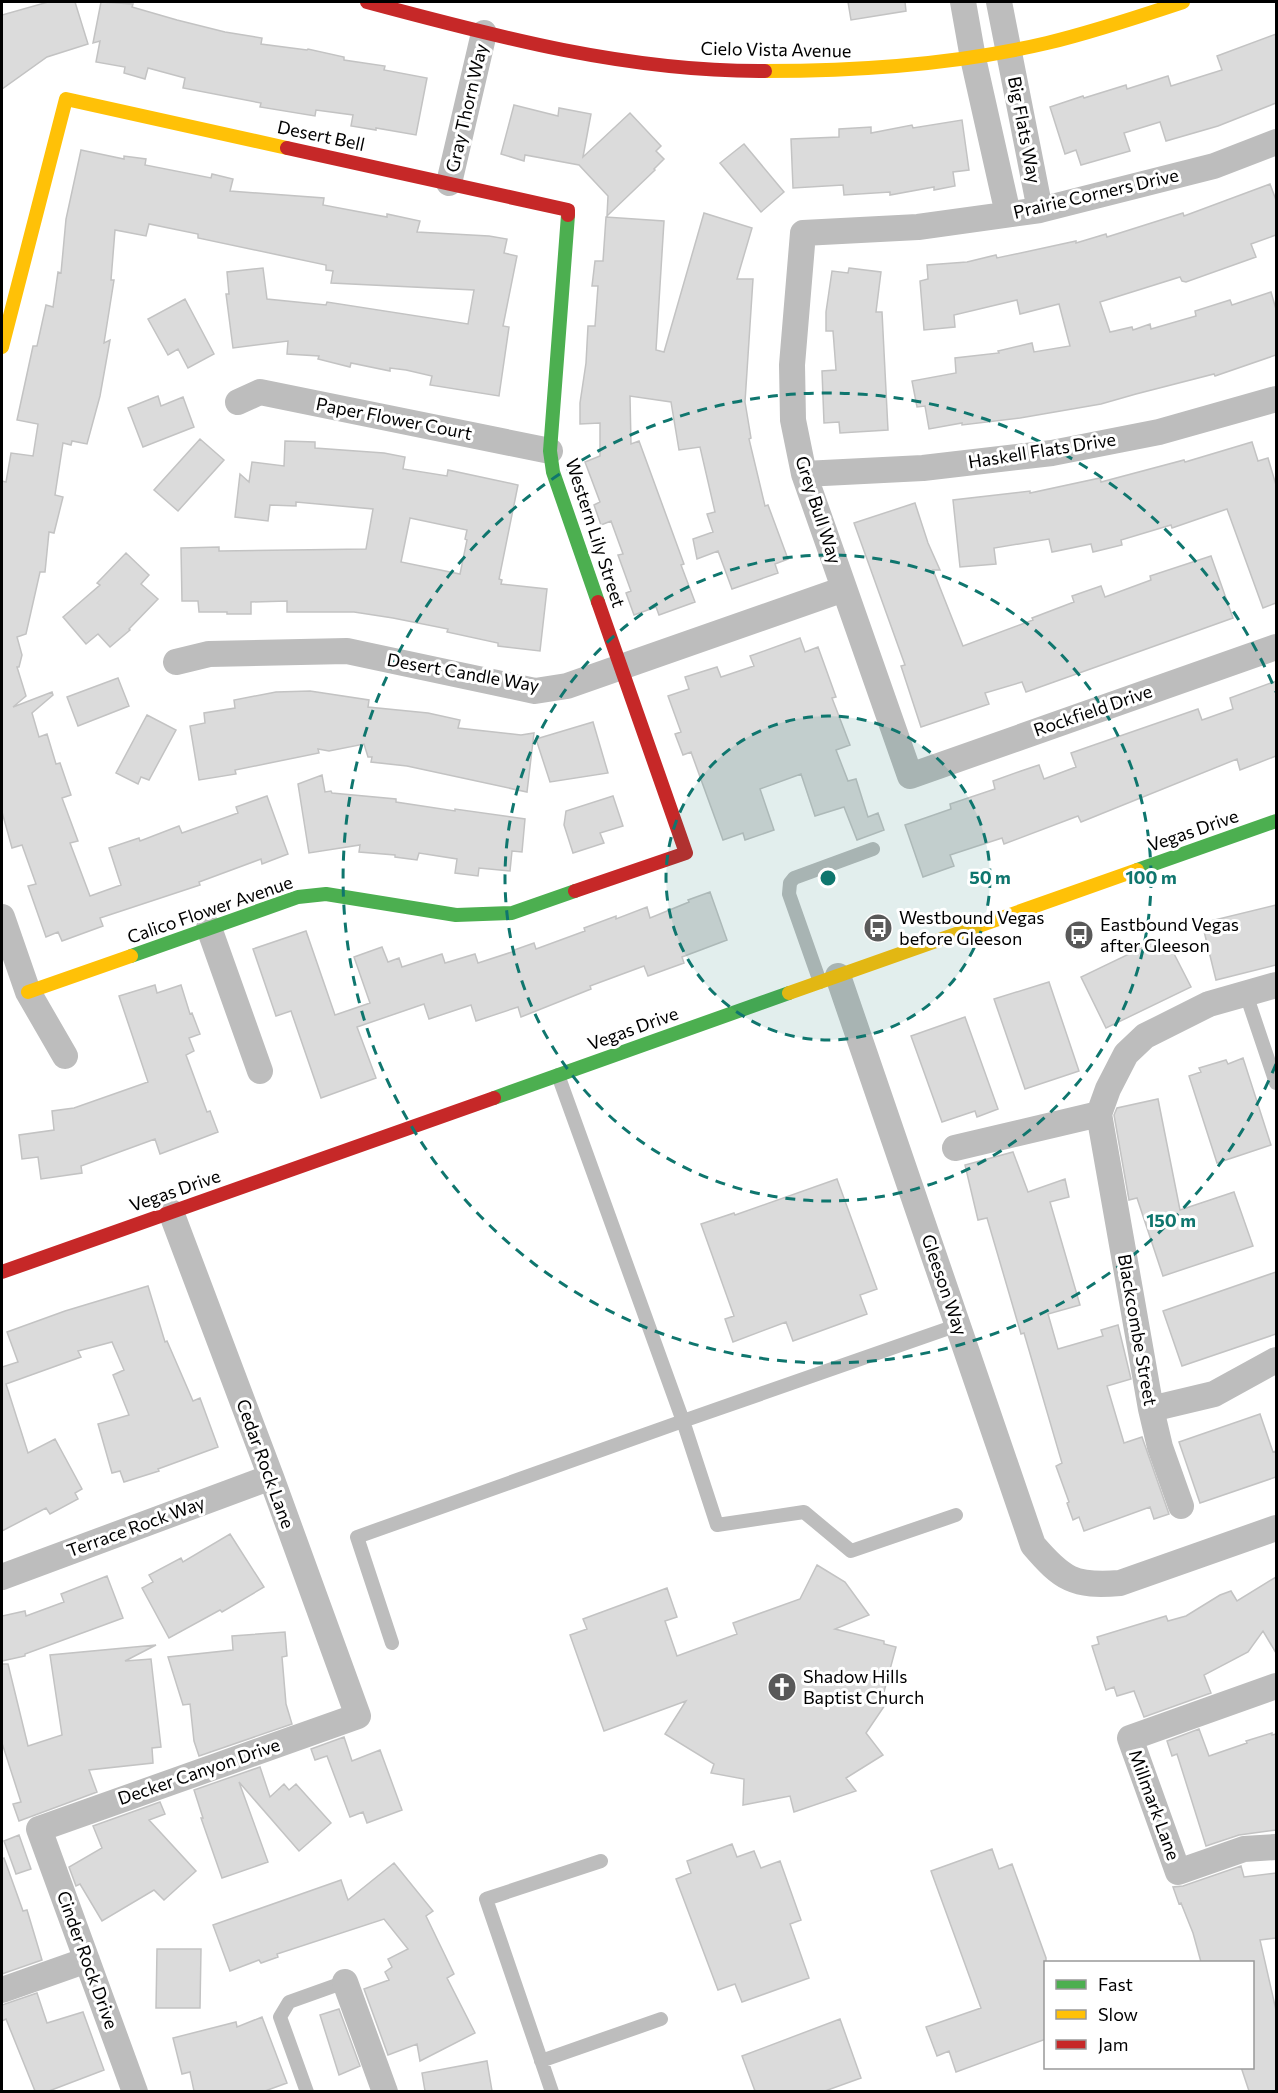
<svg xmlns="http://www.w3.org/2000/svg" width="1278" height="2093" font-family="Commissioner,sans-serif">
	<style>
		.building { fill: #dbdbdb; stroke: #c3c3c3; stroke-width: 1.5; fill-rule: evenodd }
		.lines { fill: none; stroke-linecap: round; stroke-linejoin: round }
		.lane { stroke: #bdbdbd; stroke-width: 14 }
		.street { stroke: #bdbdbd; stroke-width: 26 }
		.fast { stroke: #4caf50; stroke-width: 14 }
		.slow { stroke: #ffc107; stroke-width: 14 }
		.jam { stroke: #c62828; stroke-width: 14 }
		.ring { fill: none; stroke: #0f766e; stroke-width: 3; stroke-dasharray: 10 8 }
		.labels { text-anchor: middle; stroke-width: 6; stroke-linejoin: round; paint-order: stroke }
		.street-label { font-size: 18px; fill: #000; stroke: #fff }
		.poi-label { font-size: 18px; fill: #000; stroke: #fff; text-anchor: start }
		.centre { fill: #0f766e; stroke: #fff; stroke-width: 3 }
		.ring-label { font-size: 18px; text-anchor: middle; font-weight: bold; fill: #0f766e; stroke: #fff; stroke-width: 6; stroke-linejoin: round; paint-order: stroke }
	</style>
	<rect width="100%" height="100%" fill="#fff"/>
	<path class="building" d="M48,2h27l13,42 -41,13 -45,32v-74z
		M101,2l32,2 -1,3 45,13 48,12 37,6 -1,6 46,6 1,-1 36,8v3l41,6 -1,4 43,8 -11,57 -40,-7v2l-25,-4 2,-11 -37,-5 -1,6 -55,-9 1,-4 -78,-15 2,-10 -37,-10 -3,11 -21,-6 1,-6 -29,-5 4,-21 -7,2z
		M848,2h57l1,9 -55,9z
		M1276,34v69l-58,23 -52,15 -6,-19 -36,11 6,18 -49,14 -5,-15 -11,4 -15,-47 33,-11 1,2 42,-13 1,4 41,-13 3,10 51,-16 -5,-14z
		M514,105l44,11 1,-8 32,6 -8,43 47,-44 31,33 -5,5 8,8 -10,10 1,1 -48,46 1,-20 -29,-31 -54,-10 -1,6 -23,-7z
		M962,120l7,50 -16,2 2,14 -21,4v-3l-44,8v-3l-46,3 -1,-10 -50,3 -2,-49 48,-2v-8l32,-2v6l41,-8 1,3z
		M744,144l40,48 -23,20 -41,-49z
		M81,150l43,9v-3l22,3 -1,6 66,13 1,-4 21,5 -3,12 94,7 -1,7 64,12v-3l33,7 -3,11 72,4 18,3 -3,14 13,3 -14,70 6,1 -10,69 -69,-11 2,-9 -26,-6 -16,-2v3l-39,-8 -1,4 -32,-8 1,-3 -32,-2 1,-13 -55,7 -7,-54h3l-2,-22 36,-4 4,31 59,6 1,-3 141,22 6,-34 -143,-7 2,-12 -7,-1v-5l-128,-27v-4l-49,-10 -3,12 -31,-6 -4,50h3l-10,63 6,-3 -10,56 -13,48 -15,-3 -1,4 -8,-2 -8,52 8,2 -9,36 -5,-1 -4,40h-5l-14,62 -9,3 5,18 -3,12h-2l9,29 -13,11 39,-15 1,3 -21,18 7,24 8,-3 9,30 4,-1 11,32 -9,3 16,43 -8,2 20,53 31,-11 -12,-37 30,-10 1,3 39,-15 3,7 56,-20 -2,-6 31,-11 21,58 -26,10 -1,-5 -62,23 1,3 -100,33 3,8 -41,15 -4,-9 -12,5 -18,-51 8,-2 -14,-39 -10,3 -10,-36v-331l4,1 5,-29 22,3 5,-32 -21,-4 16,-74h4l9,-41 7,2 5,-35 3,1 5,-54z
		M1270,184l6,16v35l-25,9 5,13 -70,25 -4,-1 -2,-4 -80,25 10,30 22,-5 1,3 17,-6 1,5 45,-13 -1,-5 35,-11 2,5 39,-13 5,17v46l-61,21 -1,-2 -78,20 -35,10 -81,14 -58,7v-2l-33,6 -4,-23 -8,1 -5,-26 44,-8 -1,-15 44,-5 -1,-2 34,-8 2,9 36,-6 -11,-42 -39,10 -3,-14 -63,15 1,12 -31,3 -4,-49 8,-2 -1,-14 40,-3 29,-7 1,3 79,-17v2l30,-9 1,3 76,-24 1,3z
		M704,213l48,15 -15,51h16l-8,123 6,36 -2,1 16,67 3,-1 20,54 -13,5 3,9 -46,16 -14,-38 -21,8 -4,-20 20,-7 -6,-18 8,-2 -15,-65 -21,3 -8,-48 -41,-6 1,48 8,-3 45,123 -3,1 14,37 -36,13 -3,-8 -22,8 -8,-22 5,-2 -13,-36 5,-1 -12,-33 -10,4 -7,-20 6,-3 -15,-40 15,-6v-33l-20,1v-21l6,-40 2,-37h7l3,-40h-6l3,-25h8l3,-44 58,4 -8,129 8,2z
		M849,268l32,4 -5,40h6l6,118 -48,3 -1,-11 -15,1 -2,-52 14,-1 -3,-39h-7v-19l6,-41 16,2z
		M185,299l29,55 -26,14 -10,-19 -10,6 -20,-36z
		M158,396l3,10 22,-9 11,30 -51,20 -15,-39z
		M200,439l24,21 -46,51 -24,-21z
		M285,441l30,1v6l69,5 21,4 -2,12 44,7 1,-6 70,15 -19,94 3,1 -1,4 46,5 -7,62 -42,-5v-3l-51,-11 1,-3 -55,-11 -39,-6h-67v-11l-36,1v12h-24v-2h-28l-1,-11h-16l-1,-53 38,-1v4l147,-2 7,-40 -77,-7v4l-26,-1 -2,16 -33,-4 5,-43 9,8 3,-20 32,4zM410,518l57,12 -2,9 2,1 -7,34 -59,-12z
		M1252,442l6,19 10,-3 8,27v118l-13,5 -36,-99 -55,19 -1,-3 -50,15 1,5 -29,7 -2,-8 -39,8 -3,-13 -55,9 2,16 -36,3 -7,-67 77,-9v2l70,-15 1,4 83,-22 1,2z
		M915,503l13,40 12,27h-7l30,76 70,-26 -1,-2 42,-16 -2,-6 29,-10 4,11 46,-17 -1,-4 61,-20 22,62 -207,74 -4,-10 -37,11 4,11 -68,23 -20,-61 4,-1 -51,-142z
		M126,553l23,22 -8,9 17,15 -29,30 1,1 -20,17 -12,-13 -12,10 -23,-27 37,-32 -3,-2z
		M800,638l5,14 13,-5 18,50 -4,1 18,47 -14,5 12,31 8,-2 12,38 10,-4 6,17 -27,10 -13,-33 -29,9 -14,-42 -41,15 14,41 -29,10 -2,-7 -20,7 -32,-88 -8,3 -8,-21 6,-2 -13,-36 21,-7 -4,-12 32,-10 4,10 33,-11 -4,-10z
		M118,678l11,28 -51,20 -11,-29z
		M1276,681v75l-36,14 -3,-11 -156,63 -3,-6 -74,28 -2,-6 -52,17 4,11 -31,11 -18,-52 46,-16 -1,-5 45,-15 -2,-8 28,-10 18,-6 5,14 32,-12 -5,-14 20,-7 107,-37 4,11 31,-11 -3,-11z
		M310,691l59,9 -1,7 60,6 32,7 -2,8 63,7 13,-2 -7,59 -120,-26 -36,-4 1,-5h-4l-4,-13 -35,7 -11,-2 1,4 -84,17 1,4 -37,6 -9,-54 15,-3 -1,-10 31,-5 -1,-8 42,-8z
		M147,715l29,15 -27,50 -8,-3 -3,7 -22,-11z
		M593,722l15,51 -58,9 -14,-43z
		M322,775l3,17 6,-1 1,2 64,6v3l59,9v-2l70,10 -3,33 -10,-1 -2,20 -31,-3 -1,8 -23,-3 2,-14 -38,-6 -2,7 -22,-3v-2l-36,-3 1,-7 -51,8 -11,-69z
		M613,796l10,30 -23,7 4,10 -31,10 -9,-28 2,-14z
		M710,892l17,48 -45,17 2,6 -36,13 -4,-10 -54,20 1,3 -70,28 -3,-10 -42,14 -5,-16 -42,14 -5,-15 -67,23 19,51 -55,20 -30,-87 -15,5 -23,-67 53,-18 29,84 35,-12 -16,-46 28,-10 6,15 11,-4 3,9 40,-13 3,9 30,-9 3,9 37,-12 -1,-1 20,-7 2,6 49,-18 -1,-3 32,-12v3l31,-12 3,11 39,-16 -1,-2z
		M1276,905v60l-60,15 -14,-57z
		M1158,940l4,10 8,-4 21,41 -85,41 -25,-51z
		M1049,982l30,89 -54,18 -31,-90z
		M155,985l2,8 24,-8 9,29 2,-1 8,21 -11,4 5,13 -8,4 21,57 3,-1 8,21 -58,22 -5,-15 -74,27 1,7 -41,6 -3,-22 -16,2 -3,-24 35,-5 -2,-19 22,-3 74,-26 -29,-86z
		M965,1017l33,92 -21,8 -2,-6 -33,11 -31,-86z
		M1243,1058l28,87 -54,18 -28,-87 12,-4 -2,-4 27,-8 2,4z
		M1158,1099l22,111 54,-18 19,54 -90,30 -26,-78 -8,2 -15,-85 3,-7z
		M1013,1152l15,40 37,-13 4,18 -19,5 30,103 -32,9 10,35 45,-13 -2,-6 17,-5 13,54 -24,7 17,57 18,-6 27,77 -15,5 -4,-12 -66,24 -5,-14 -6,3 -6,-17 2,-1 -13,-36 6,-3 -38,-130 -3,1 -34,-116 -9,2 -13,-55z
		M837,1179l40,110 -17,6 7,19 -74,27 -7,-19 -53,20 -8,-23 9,-3 -33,-92 33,-11 1,2z
		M1276,1272v62l-94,32 -19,-55z
		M148,1286l17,56 2,-1 26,60 7,-3 18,49 -60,22 1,2 -35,11 -4,-11 -8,2 -14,-49 31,-9 -16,-40 11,-5 -12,-28 -34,9 3,6 -75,27 22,69 27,-14 27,50 -7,4 3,6 -28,15 -4,-6 -44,23v-164l16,-5 -11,-30 58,-21z
		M1260,1414l13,38 3,-1v26l-76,26 -21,-61z
		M230,1534l34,53 -42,25 -2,-2 -51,28 -27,-50 11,-6 -4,-7 32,-17 2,4z
		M817,1565l28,17 24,33 -34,14 49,12v3l12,3 -15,56 4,2 -19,28 17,22 -37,23 10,13 -62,21 -4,-16 -47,9 1,-26 -33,-6 3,-9 -49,-30 21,-33 -82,30 -34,-96 17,-6 -4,-10 84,-31 10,29 -12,4 12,35 60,-22 -4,-11 67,-24z
		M107,1576l16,42 -98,36v2l-23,5v-45l23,-5 1,5 38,-14 -3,-8z
		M1276,1577v76l-13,-22 -15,21 -44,23 7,18 -67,24 -10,-26 -17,5 -3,-9 -8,3 -14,-44 7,-2 -2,-7 69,-21 2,5 18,-5 34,-21 11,-4 6,10z
		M285,1632l2,24 -5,1 4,47 6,20 -93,32 -5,-15 -4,-37 -7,1 -15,-48 65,-7 -1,-14z
		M156,1645l-31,16 26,-2 10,88 -9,1 1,15 -64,7 8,22 -78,29 -6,-17 8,-2 -19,-59v-79h6l20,82 34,-11 -12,-80z
		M1199,1729l10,27 38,-13 -1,-2 26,-8v2l4,-1v96l-37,5 -33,11 -29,-92 -5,2 -5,-15z
		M344,1737l8,24 28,-11 22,60 -35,13 -4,-11 -13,5 -23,-61 -12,4 -4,-11z
		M260,1767l10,30 14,-13 5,6 7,-6 35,39 -32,28 -60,-69 29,80 -46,16 -21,-60h2l-9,-28z
		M160,1802l5,12 -16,6 47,51 -32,29 -10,-10 -52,31 -22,-37 -4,2 -7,-19 33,-19 -9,-22z
		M19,1835l12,34 -15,5 -12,-33z
		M732,1844l5,13 17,-6 7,17 19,-7 21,59 -11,4 19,54 -67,24 -7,-18 -17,6 -42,-111 15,-6 -4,-12z
		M992,1849l7,20 13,-5 34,94v81l-90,33 -7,-21 -12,5 -11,-29 55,-19 -50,-137z
		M4,1858l19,53 4,-1 15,50 -40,14v-115z
		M394,1863l39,48 -7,5 28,58 -7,4 28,55 -55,28 -3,-17 -29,11 -24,-66 25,-9 -4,-8 7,-5 -4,-8 20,-10 -24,-30 -107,35 1,3 -17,6 -2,-3 -29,11 -17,-46 128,-45 7,20z
		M1241,1866l3,11 32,-4v65l-16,2 16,70v81h-27l-8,-24h11v-105h-51l-8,-29 -12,-30 -2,1 -6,-17 10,-1z
		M157,1949h44l-1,59h-44z
		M37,1993l10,30 36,-11 21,58 -55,21h-14l-29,-72 -4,2v-16z
		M339,2009l21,57 -21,9 -19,-60z
		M262,2017l25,66 -22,8h-71l-4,-19 -8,2 -9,-36 63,-16 1,5z
		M840,2019l21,59 -36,13h-70l-13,-35z
		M487,2061l5,30h-67l-3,-18z"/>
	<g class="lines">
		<path class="lane" d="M820,982l-31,-88 1,-11 4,-5 79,-29
			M1246,994l30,89
			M956,1515l-105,36 -47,-39 -87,13 -34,-104 275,-96
			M392,1643l-35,-106 326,-116 -125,-346
			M541,2061l120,-42
			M307,2092l-27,-75 9,-15 56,-20
			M552,2092l-66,-193 115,-38"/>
		<path class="street" d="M963,2l10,56 35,156
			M999,2l41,208
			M1276,142l-62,24 -174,44 -122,17 -115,6 -11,132 1,55 11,54 106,302 366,-129
			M449,183l35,-150
			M238,402l22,-10 290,59
			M804,474l119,-6 129,-15 107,-21 117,-33
			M176,662l33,-8 138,-3 188,40 32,-5 277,-97
			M2,917l26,75 37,64
			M209,928l51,143
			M838,976l195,569c29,34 41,42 87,38l156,-55
			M1099,1114l52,295 9,38 21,59
			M955,1148l144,-34 9,-25 18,-35 19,-18 64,-32 67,-19
			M1151,1409l63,-15 62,-34
			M2,1577l269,-100
			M1276,1686l-146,52 48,134 66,-23 32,-2
			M345,1982l40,110
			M2,1990l85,-30
			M135,2092l-96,-263 319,-113 -87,-239 -100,-265"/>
		<path class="fast" d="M568,215l-18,236 3,21 45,130
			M1137,870l139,-49
			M131,956l167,-59 28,-3 130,21 56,-2 63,-22
			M494,1098l295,-105"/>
		<path class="slow" d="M765,71c94,0 189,-6 282,-28 46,-11 91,-26 136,-41
			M2,347l64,-248 221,49
			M28,992l103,-36
			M789,993l348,-123"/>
		<path class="jam" d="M367,2c130,35 262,70 398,69
			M287,148l281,62v5
			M575,891l111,-38 -88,-251
			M2,1272l492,-174"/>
	</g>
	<circle cx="828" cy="878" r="162" fill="#0f766e" fill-opacity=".12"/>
	<g class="ring">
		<circle cx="828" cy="878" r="162"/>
		<circle cx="828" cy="878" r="323"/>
		<path d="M1276 1064A485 485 0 1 1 1276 692"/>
	</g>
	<defs>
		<g id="bus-disc" transform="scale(1.5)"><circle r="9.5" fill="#595959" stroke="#fff"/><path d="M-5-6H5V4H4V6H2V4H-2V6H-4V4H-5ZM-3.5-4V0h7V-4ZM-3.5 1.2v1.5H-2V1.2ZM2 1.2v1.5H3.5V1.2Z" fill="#fff"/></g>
		<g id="church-disc" transform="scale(1.5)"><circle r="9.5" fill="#595959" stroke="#fff"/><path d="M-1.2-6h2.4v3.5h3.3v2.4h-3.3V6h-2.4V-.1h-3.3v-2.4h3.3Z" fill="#fff"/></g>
	</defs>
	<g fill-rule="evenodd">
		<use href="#bus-disc" x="878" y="928"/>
		<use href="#bus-disc" x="1079" y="935"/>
		<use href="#church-disc" x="782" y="1687"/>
	</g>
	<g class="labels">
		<g class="street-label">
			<text transform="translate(776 50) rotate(1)" y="6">Cielo Vista Avenue</text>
			<text transform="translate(467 108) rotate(-77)" y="6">Gray Thorn Way</text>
			<text transform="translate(1024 130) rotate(79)" y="6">Big Flats Way</text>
			<text transform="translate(321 136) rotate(12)" y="6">Desert Bell</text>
			<text transform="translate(1096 194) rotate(-13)" y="6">Prairie Corners Drive</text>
			<text transform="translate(394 419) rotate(11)" y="6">Paper Flower Court</text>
			<text transform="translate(1042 451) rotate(-9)" y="6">Haskell Flats Drive</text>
			<text transform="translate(818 510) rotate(72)" y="6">Grey Bull Way</text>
			<text transform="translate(595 533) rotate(72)" y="6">Western Lily Street</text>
			<text transform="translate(463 673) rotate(10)" y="6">Desert Candle Way</text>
			<text transform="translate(1093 711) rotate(-19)" y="6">Rockfield Drive</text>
			<text transform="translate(1193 831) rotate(-19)" y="6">Vegas Drive</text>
			<text transform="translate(210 910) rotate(-19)" y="6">Calico Flower Avenue</text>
			<text transform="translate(633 1029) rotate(-20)" y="6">Vegas Drive</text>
			<text transform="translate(175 1191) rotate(-19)" y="6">Vegas Drive</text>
			<text transform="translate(944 1285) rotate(71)" y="6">Gleeson Way</text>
			<text transform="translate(1137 1330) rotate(80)" y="6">Blackcombe Street</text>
			<text transform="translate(265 1464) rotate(70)" y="6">Cedar Rock Lane</text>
			<text transform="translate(136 1527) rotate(-20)" y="6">Terrace Rock Way</text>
			<text transform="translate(199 1772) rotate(-19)" y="6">Decker Canyon Drive</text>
			<text transform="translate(1154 1805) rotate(70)" y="6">Millmark Lane</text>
			<text transform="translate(87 1960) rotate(70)" y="6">Cinder Rock Drive</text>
		</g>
		<g class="poi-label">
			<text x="899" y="924">Westbound Vegas<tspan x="899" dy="21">before Gleeson</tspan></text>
			<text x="1100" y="931">Eastbound Vegas<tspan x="1100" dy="21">after Gleeson</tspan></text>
			<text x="803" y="1683">Shadow Hills<tspan x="803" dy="21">Baptist Church</tspan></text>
		</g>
	</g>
	<circle cx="828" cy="878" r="9" class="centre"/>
	<g class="ring-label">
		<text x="990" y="884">50 m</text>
		<text x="1151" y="884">100 m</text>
		<text x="1171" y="1227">150 m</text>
	</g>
	<rect width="1278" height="2093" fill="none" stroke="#000000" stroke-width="6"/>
	<rect x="1044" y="1961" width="210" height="108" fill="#ffffff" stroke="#999999" stroke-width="1.5"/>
	<rect x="1056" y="1980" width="30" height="9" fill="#4caf50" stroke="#999999" stroke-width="1.5"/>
	<text x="1098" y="1991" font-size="18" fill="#000000">Fast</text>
	<rect x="1056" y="2010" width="30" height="9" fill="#ffc107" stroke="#999999" stroke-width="1.5"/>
	<text x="1098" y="2021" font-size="18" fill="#000000">Slow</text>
	<rect x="1056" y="2040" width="30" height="9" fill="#c62828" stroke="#999999" stroke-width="1.5"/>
	<text x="1098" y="2051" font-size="18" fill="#000000">Jam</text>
</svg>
